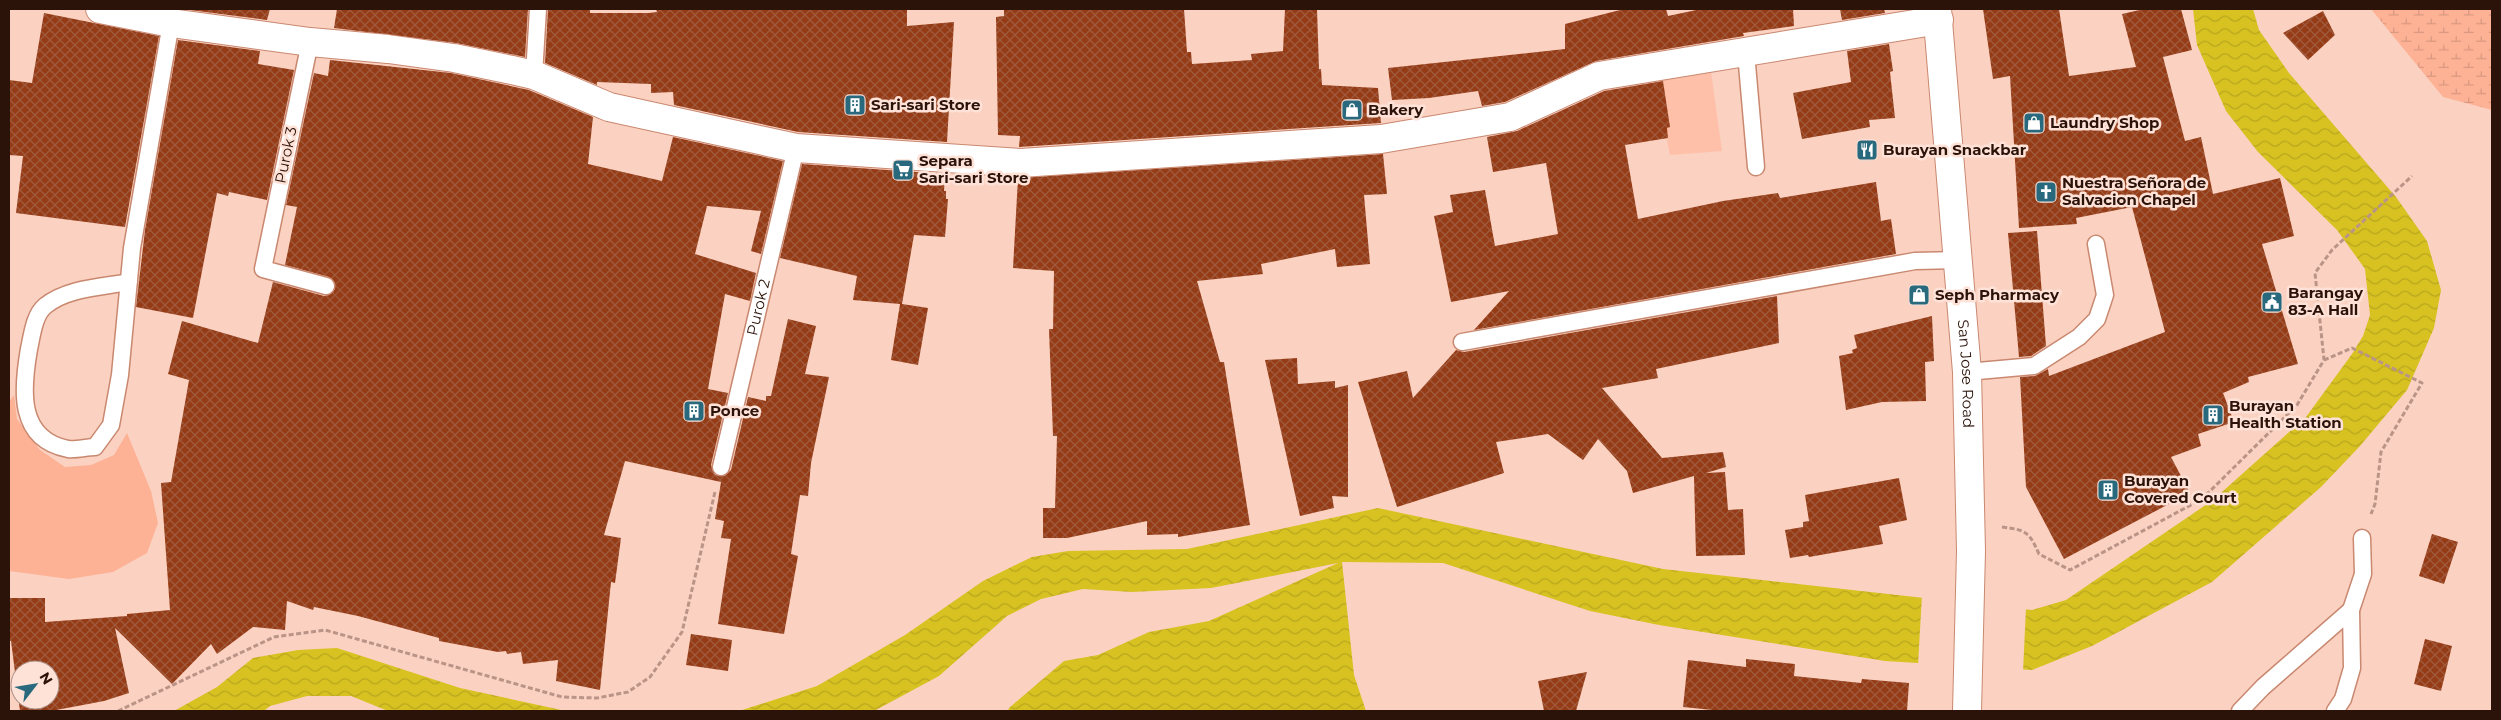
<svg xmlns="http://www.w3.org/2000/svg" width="2501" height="720" font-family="Montserrat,sans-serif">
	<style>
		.built { fill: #fec0a9 }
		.grass { fill: #fdb296 }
		.wetland { fill: url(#wetland-marsh) }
		.water { fill: url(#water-waves) }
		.pier { fill: #fbd1c1 }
		.building { fill: url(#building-cross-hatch); fill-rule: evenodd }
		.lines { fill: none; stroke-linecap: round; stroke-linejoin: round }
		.lane-casing { stroke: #c98870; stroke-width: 19 }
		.street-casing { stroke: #c98870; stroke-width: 30 }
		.secondary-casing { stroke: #c98870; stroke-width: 30 }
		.path { stroke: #ba9587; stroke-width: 3; stroke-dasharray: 5 2.5; stroke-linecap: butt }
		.lane { stroke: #fff; stroke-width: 16 }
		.street { stroke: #fff; stroke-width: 28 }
		.secondary { stroke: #fff; stroke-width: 28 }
		.labels { text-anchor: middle; stroke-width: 5; stroke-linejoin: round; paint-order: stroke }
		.poi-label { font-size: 15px; font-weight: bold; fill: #2c130a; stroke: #fee2d7; text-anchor: start }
		.street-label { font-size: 15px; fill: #2c130a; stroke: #fee2d7 }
	</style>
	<defs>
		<pattern id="wetland-marsh" width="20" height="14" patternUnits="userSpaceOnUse" patternTransform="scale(1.25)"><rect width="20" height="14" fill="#fdb296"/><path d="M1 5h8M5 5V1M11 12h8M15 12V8" fill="none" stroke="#d99880"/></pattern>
		<pattern id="water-waves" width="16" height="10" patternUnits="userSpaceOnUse" patternTransform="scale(1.25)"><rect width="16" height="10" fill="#d7c222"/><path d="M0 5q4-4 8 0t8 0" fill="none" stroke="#b9a61d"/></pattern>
		<pattern id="building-cross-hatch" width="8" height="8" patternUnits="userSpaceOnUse" patternTransform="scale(1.25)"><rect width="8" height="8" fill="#953c16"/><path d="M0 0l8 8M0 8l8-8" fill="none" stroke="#a05b3e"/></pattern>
	</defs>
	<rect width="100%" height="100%" fill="#fbd1c1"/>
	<path class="built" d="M1711,72l11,79 -52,4 -15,-74z"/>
	<path class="grass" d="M14,395l3,24 23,31 25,17 26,-2 23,-10 13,-22 24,58 7,32 -11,30 -34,19 -44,7 -60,-8v-169z"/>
	<path class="wetland" d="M2371,9h121v101l-49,-13z"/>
	<path class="water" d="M2193,9h60l6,21 30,43 107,124 31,44 14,49 -7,38 -27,62 -47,56 -39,41 -109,95 -120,64 -60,24 -147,-9 -226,-36 -69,-14 -147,-48 -101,-1 12,113 12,36h-358l1,-3 55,-47 34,-6 51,-23 60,-11 129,-58 -127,25 -79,4 -49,-3 -42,10 -34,17 -68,60 -65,35h-135l78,-25 88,-51 78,-54 49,-24 36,-6 119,-2 191,-41 285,61 369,41 34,-10 147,-100 93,-83 46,-63 11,-18 7,-21 -5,-46 -28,-39 -79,-78 -32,-41 -29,-66z
		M337,648l123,40 106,23h-178l-37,-15h-44l-37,10 -6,5h-90l43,-24 36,-29 45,-8z"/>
	<path class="pier" d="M1922,595l104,12 -3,65 -105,-7z"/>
	<path class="building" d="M182,9h88l-3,11z
		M337,9h191l-3,48 -69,-14 -122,-15z
		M548,9h42v4h59l8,-1 -1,-3h251v17l47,-4 -7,120 -149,-10 -124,-27 -1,-13 -22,1v-9l-54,-2v3l-52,-22z
		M1004,9h180l3,43h4l1,12 60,-4 -1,-6 32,-3 2,-42h32l2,60h2l1,16 56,3 3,35 -362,24 1,-11 -22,-1 -2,-118 8,-1z
		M1624,9h42l2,7 33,-7h92l1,17 -51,7 1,3 -148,25 -91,41 -23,4 -4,-15 -49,7 -37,2 -4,-32 177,-19v-25z
		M1840,9h44l1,4 -43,7z
		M1983,9h76l10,67 67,-9 -14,-53 22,-5h37l11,41 -29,7 22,84 16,-4 12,57 67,-16 14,58 -32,8 36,120 -50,13 1,5 -26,11 11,29 -36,12 3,12 -30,11 19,36 -126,66 -38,-72 -6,-110 15,-1 13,-7 1,7 116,-44 -33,-125 -56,11 1,6 -58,4 -9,-152 -17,3z
		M2323,11l12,24 -27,25 -25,-27z
		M44,13l115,23 -34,191 -109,-14 7,-57 -14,-1v-75l23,3z
		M178,40l82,11 -2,13 36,6 -27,130 -38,-8 -1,4 -11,-3 -24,125 -57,-11 9,-77z
		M1889,44l4,27 -3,1 5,46 -26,2 1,7 -68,12 -9,-46 58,-11 -4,-31z
		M330,60l121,13 78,17 64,27 -5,47 74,17 11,-44 110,24 -22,93 -10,-3 10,-40 -54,-5 -12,48 61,19 -6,28 -25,-7 -17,95 20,4 -17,72 4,10 9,1 7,-6 17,-73 18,4v-5h5l17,-77 28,7 -11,48 24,3 -18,86 -3,33 -8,-1 -9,59 7,2 -14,78 -66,-10 13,-85 -10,-1 3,-17 -9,-2 6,-37 -96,-21 -21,74 17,3 -6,45 -4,-1 -11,108 -44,-9 2,-21 -35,4 -2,-12 -14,2 -1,-3 -8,1 -59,-11v-3l-81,-22 -44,-9 -1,3 -26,-9 -2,29 -32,-3 -36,27 -6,-10 -39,40 -57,-56 14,65 -25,8 -53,10h-31l-9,-70h-2v-43h36v24l82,-6v-2l43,-4 -9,-127 10,-1 18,-102 -21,-6 14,-53 76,22 15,-61 51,14 5,-1 6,-6v-6l-6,-6 -44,-12 12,-58 -11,-2 28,-132 14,3zM20,670h30v30h-30z
		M1663,81l7,46 -3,1 1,10 -43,7 13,74 85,-18 55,-8 2,5 96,-16 5,39 10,-2 5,35 -422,76 35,-39 -58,11 -17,-86 19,-4 -3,-17 35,-5 10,56 63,-12 -12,-71 -53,9 -6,-35 30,-6 87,-40z
		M1383,154l4,40 -23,1 6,69 -33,3 -2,-18 -74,15 2,10 -66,7 23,81h4l26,163 -72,12v-3l-31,1v-14l-80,17h-24v-30h12l2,-72h-4l-4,-107h4l1,-58 -41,-3 5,-90z
		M802,164l143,10 -1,17h2v8h2l-3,38 -31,-2 -12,69 26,4 -10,57 -27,-5 9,-56 -47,-4 4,-24 -77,-18z
		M2037,231l9,115 -15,10 -12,1 -11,-124z
		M1777,296l2,47 -123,26 2,9 -56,10 60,70 61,-6 3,15 -20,6 19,-1 3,38 15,-1 2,46 -49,1 -2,-80 -61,17 -6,-22 -29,-32 -15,21 -35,-26 -52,8 8,31 -107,34 -39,-125 49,-11 6,27 43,-48 8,2z
		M1932,316l2,45 -9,1 1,39 -44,1 -36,8 -7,-54 14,-3 -1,-3 5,-2 -3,-13z
		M1297,358l1,26 37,-3v7l13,-3v112l-16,-1 2,12 -34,8 -35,-156z
		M1899,478l8,42 -28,6 4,18 -74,13 -1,-2 -18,3 -5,-28 18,-3v-5l6,-1 -4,-26z
		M2432,534l26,8 -14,42 -25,-8z
		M691,634l41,6 -4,31 -42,-6z
		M2425,639l27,7 -11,45 -27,-7z
		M1746,659l49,5 -1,12 67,7 1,-4 47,4 -2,28h-185l-39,-4 5,-47 58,7z
		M1587,672l-11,39h-32l-6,-30z"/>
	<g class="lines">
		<g class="lane-casing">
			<g id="lane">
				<path d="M310,42l-47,227 63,17"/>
				<path d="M1746,53l10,114"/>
				<path d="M534,75l4,-66"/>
				<path d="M129,282c-27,5 -62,6 -84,24 -11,9 -13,30 -16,43 -7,40 -12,90 39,100 8,1 19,-2 27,-2l16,-22 9,-50 12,-127 39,-225"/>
				<path d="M1462,342l453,-81 44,-1"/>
				<path d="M1967,372l67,-6 45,-29 18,-18 8,-24 -9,-51"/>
				<path id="s1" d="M721,467l75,-319"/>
				<path d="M2240,711l23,-24 88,-77"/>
				<path d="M2335,711l8,-12 9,-31 -1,-58 12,-36 -1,-36"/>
			</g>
		</g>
		<g class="street-casing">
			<path id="street" d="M100,9l71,14 139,19 78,7 66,9 58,12 22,5 75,32 187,41 225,15 360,-24 129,-22 89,-41 340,-56"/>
		</g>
		<g class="secondary-casing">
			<g id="secondary">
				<path id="s2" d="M1937,9l30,363 4,179 -4,160"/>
			</g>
		</g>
		<path class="path" d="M2324,360l28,-12 70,35 -41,69 -6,52 -4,10
			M2002,527c25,3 27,5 37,27l31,16 132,-71 95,-94 27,-45 -9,-87 17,-23 80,-74
			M118,711l156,-74 51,-7 237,67 35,1 31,-6 22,-15 32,-45 33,-140"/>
		<use href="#lane" class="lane"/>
		<use href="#street" class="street"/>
		<use href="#secondary" class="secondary"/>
	</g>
	<defs>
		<g id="building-square" transform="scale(1.125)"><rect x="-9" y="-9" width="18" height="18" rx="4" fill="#28697d" stroke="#fee2d7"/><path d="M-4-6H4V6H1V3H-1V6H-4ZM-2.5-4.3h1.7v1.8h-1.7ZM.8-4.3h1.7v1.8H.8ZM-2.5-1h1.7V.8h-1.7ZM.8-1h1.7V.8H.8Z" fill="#fff"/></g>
		<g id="shop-square" transform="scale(1.125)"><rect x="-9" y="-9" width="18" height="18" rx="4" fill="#28697d" stroke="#fee2d7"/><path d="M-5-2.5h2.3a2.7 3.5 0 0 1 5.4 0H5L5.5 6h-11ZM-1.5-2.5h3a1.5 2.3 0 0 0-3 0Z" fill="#fff"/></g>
		<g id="restaurant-square" transform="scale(1.125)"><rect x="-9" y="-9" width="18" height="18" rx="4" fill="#28697d" stroke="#fee2d7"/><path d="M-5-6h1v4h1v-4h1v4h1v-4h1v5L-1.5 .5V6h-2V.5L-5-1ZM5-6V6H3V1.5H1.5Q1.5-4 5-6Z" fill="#fff"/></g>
		<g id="supermarket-square" transform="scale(1.125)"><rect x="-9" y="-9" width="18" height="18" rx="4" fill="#28697d" stroke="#fee2d7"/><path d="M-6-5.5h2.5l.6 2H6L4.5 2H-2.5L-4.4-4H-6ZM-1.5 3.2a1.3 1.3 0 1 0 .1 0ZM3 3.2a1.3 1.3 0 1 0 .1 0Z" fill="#fff"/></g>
		<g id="church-square" transform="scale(1.125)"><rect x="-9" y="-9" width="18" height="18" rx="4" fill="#28697d" stroke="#fee2d7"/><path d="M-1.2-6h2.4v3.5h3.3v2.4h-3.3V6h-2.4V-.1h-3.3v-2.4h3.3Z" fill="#fff"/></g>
		<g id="civic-square" transform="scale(1.125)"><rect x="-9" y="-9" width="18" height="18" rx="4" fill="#28697d" stroke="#fee2d7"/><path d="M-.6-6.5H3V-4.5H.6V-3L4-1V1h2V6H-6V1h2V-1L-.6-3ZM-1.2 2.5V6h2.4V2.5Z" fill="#fff"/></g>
	</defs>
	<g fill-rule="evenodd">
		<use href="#building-square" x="855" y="105"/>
		<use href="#shop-square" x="1352" y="110"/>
		<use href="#shop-square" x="2034" y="123"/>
		<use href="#restaurant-square" x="1867" y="150"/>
		<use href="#supermarket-square" x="903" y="170"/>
		<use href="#church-square" x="2046" y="192"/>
		<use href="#shop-square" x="1919" y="295"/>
		<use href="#civic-square" x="2272" y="302"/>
		<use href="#building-square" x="694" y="411"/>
		<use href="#building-square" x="2213" y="415"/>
		<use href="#building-square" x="2108" y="490"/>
	</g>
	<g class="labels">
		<g class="poi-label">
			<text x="871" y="110">Sari-sari Store</text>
			<text x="1368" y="115">Bakery</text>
			<text x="2050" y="128">Laundry Shop</text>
			<text x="1883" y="155">Burayan Snackbar</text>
			<text x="919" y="166">Separa<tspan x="919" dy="17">Sari-sari Store</tspan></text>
			<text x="2062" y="188">Nuestra Señora de<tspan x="2062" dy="17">Salvacion Chapel</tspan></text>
			<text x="2288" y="298">Barangay<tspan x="2288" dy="17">83-A Hall</tspan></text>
			<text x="1935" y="300">Seph Pharmacy</text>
			<text x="2229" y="411">Burayan<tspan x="2229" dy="17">Health Station</tspan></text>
			<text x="710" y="416">Ponce</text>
			<text x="2124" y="486">Burayan<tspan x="2124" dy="17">Covered Court</tspan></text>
		</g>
		<g class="street-label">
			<text transform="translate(286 155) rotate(-78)" y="5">Purok 3</text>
			<text dy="5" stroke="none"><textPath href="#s1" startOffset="164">Purok 2</textPath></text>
			<text dy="5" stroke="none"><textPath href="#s2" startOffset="366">San Jose Road</textPath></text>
		</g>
	</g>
	<rect width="2501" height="720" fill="none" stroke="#2c130a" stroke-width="20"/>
	<g transform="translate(35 685) rotate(59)"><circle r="24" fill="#fee2d7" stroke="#aa8f85"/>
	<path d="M0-4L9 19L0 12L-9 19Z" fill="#28697d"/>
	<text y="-8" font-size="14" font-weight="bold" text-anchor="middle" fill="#2c130a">N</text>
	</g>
</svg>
